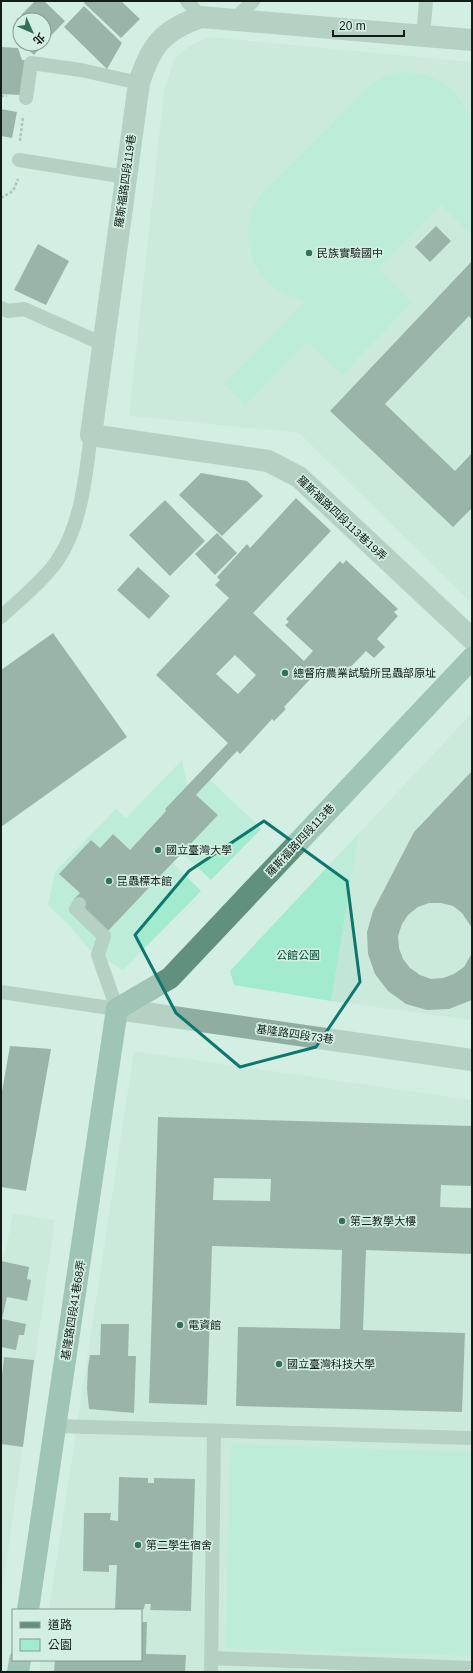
<svg xmlns="http://www.w3.org/2000/svg" width="473" height="1673" font-family="Helvetica,'Noto Sans TC',sans-serif">
	<style>
		.built { fill: #c1e5d6 }
		.green { fill: #a2ebce }
		.building { fill: #566e64; fill-rule: evenodd }
		.lines { fill: none; stroke-linecap: round; stroke-linejoin: round }
		.path { stroke: #7f928a; stroke-width: 2.5; stroke-dasharray: 3 2; stroke-linecap: butt }
		.lane { stroke: #8fada0; stroke-width: 14 }
		.street { stroke: #8fada0; stroke-width: 22 }
		.secondary { stroke: #62907e; stroke-width: 22 }
		.marked { fill: none; stroke: #0f766e; stroke-width: 3; stroke-linejoin: round }
		.poi-dot { fill: #336f5a; stroke: #d3eee2; stroke-width: 1.5 }
		.labels { text-anchor: middle; stroke-width: 3.5; stroke-linejoin: round; paint-order: stroke }
		.street-label { font-size: 11px; fill: #121c18; stroke: #d3eee2 }
		.poi-label { font-size: 11px; fill: #121c18; stroke: #d3eee2; text-anchor: start }
		.park-label { font-size: 11px; fill: #024431; stroke: #d3eee2 }
	</style>
	<rect width="100%" height="100%" fill="#d3eee2"/>
	<path class="built" d="M210,37l262,25v535l-3,4 -170,-168 -170,-17 35,-325 10,-32 15,-13z
		M472,713v307l-141,-19 28,-168z
		M134,1051l338,49v572h-433l2,-12h100v-50h-92z
		M13,1213l42,7 -54,379v-344h4z"/>
	<path class="green" d="M399,72c39,0 64,16 73,55v109l-31,-31 -63,64 34,34 -70,72 -35,-33 -62,63 -21,-21 81,-83c-8,-3 -18,-4 -26,-10 -24,-16 -37,-45 -29,-75 2,-6 6,-13 9,-19l108,-109 16,-11z
		M182,760l5,26 -22,23 1,2 -36,39 -17,-16 -13,14 -9,-8 -32,34 21,19 28,38 65,-68 28,28 -78,79 -33,-20 -20,-24 -22,-21 7,-33 61,-63 10,9z
		M210,780l49,46 -1,1 3,2 -50,51 -29,-27 36,-38 -22,-20z
		M359,833l-28,168 -97,-16 -4,-14z
		M231,1444l241,8v204l-247,-8z"/>
	<path class="building" d="M35,1h9l21,20 -21,22v-23h-18l-5,-5z
		M85,1h36l19,18 -19,19 -37,-35z
		M84,6l38,37 -15,26 -43,-42z
		M22,44h21l-9,11z
		M1,47l17,1 4,12h3l-4,35 -20,-1z
		M1,109l16,3 -5,26 -11,-2z
		M436,226l15,15 -21,21 -15,-15z
		M38,244l31,17 -23,44 -32,-15z
		M472,261v59l-3,-4 -84,88 70,67 17,-18v55l-19,19 -123,-116z
		M201,473l46,8 16,15 -41,40 -43,-41z
		M296,498l35,33 -78,82 51,48 9,-10 -28,-26 4,-3 -3,-3 54,-58 3,3 3,-4 52,49 -4,3 4,4 -21,23 8,8 -11,11 -8,-7 -22,23 -4,-4 -3,3 -6,-5 -14,4 -33,35 2,2 -12,12 -2,-2 -32,35 -3,-3 -41,44 22,20 -110,116 -34,-32 6,-6 -21,-19 32,-34 9,8 13,-14 17,16 36,-39 -1,-2 63,-66 -72,-68 73,-77 -14,-13 5,-5 -3,-3 30,-33 3,4zM235,655l21,20 -18,19 -22,-20z
		M165,500l40,41 -35,35 -41,-41z
		M217,533l20,20 -22,22 -20,-21z
		M138,567l32,29 -21,23 -32,-29z
		M53,633l74,104 -126,90v-157z
		M472,771v157l-10,-15 -9,-7 -12,-3h-12l-11,4 -10,8 -6,9 -4,12 1,12 4,11 7,9 10,7 11,4 12,-1 11,-4 10,-7 8,-14v47l-23,9 -22,1 -21,-6 -18,-13 -13,-17 -7,-20 -1,-22 6,-21 41,-79z
		M10,1046l41,3 -25,142 -25,-4v-90z
		M158,1117l314,9v60l-31,-1 -1,22 32,1v46l-106,-4 -3,80 102,3 -3,79 -226,-6 2,-79 102,2 2,-79 -130,-4 -5,159 -58,-2zM214,1178l57,1 -1,22 -57,-1z
		M1,1261l28,6 -2,12 4,1 -4,21 -20,-4 -5,22 24,5 -2,11h-5l-3,15 -15,-3z
		M101,1324h28l-1,32h8l-2,57 -45,-4 -2,-20 1,-22 2,-12h10z
		M4,1357l30,3 -11,87 -22,-3v-59z
		M119,1477l29,1v5h6v-5l41,1 -4,132 -41,-1 1,-6h-6l-1,5h-29l2,-44h-8v7l-26,-1 1,-58h27l-1,7 8,1z
		M141,1622h6l-1,32 40,1 -1,17h-131l1,-12h86z"/>
	<g class="lines">
		<path class="path" d="M18,18l-1,20 3,10
			M1,96h6
			M20,141l3,-25
			M1,198l12,-7 5,-12"/>
		<path class="lane" d="M187,1l14,16
			M235,19l18,-18
			M423,36l3,-35
			M26,98l5,-35 50,7 58,13
			M19,160l107,17
			M1,308l7,3 16,-2 79,35
			M1,617c19,-18 41,-35 56,-56 25,-37 28,-83 34,-126
			M1,992l116,17 -19,-54 6,-19 -28,-27 3,-5
			M55,1426l417,12
			M212,1658l260,10
			M211,1672l3,-241"/>
		<path class="street" d="M472,40l-271,-23c-38,13 -50,28 -62,66l-48,352 177,26 31,16 173,162
			M117,1009l355,51"/>
		<path class="secondary" d="M28,1610l89,-601 53,-31 302,-320
			M18,1672l2,-12"/>
	</g>
	<path d="M0 0H473V1673H0ZM264,821l83,60 13,101 -44,65 -76,20 -64,-54 -41,-78 54,-64z" fill="#d3eee2" fill-opacity=".55" fill-rule="evenodd"/>
	<path class="marked" d="M264,821l83,60 13,101 -44,65 -76,20 -64,-54 -41,-78 54,-64z"/>
	<g class="poi-dot">
		<circle cx="309" cy="253" r="4"/>
		<circle cx="285" cy="673" r="4"/>
		<circle cx="158" cy="850" r="4"/>
		<circle cx="109" cy="881" r="4"/>
		<circle cx="342" cy="1221" r="4"/>
		<circle cx="180" cy="1325" r="4"/>
		<circle cx="279" cy="1364" r="4"/>
		<circle cx="138" cy="1545" r="4"/>
	</g>
	<g class="labels">
		<g class="street-label">
			<text transform="translate(125 181) rotate(-82)" y="4">羅斯福路四段119巷</text>
			<text transform="translate(342 518) rotate(43)" y="4">羅斯福路四段113巷19弄</text>
			<text transform="translate(300 840) rotate(-47)" y="4">羅斯福路四段113巷</text>
			<text transform="translate(295 1034) rotate(8)" y="4">基隆路四段73巷</text>
			<text transform="translate(73 1310) rotate(-81)" y="4">基隆路四段41巷68弄</text>
		</g>
		<g class="poi-label">
			<text x="317" y="257">民族實驗國中</text>
			<text x="293" y="677">總督府農業試驗所昆蟲部原址</text>
			<text x="166" y="854">國立臺灣大學</text>
			<text x="117" y="885">昆蟲標本館</text>
			<text x="350" y="1225">第二教學大樓</text>
			<text x="188" y="1329">電資館</text>
			<text x="287" y="1368">國立臺灣科技大學</text>
			<text x="146" y="1549">第二學生宿舍</text>
		</g>
		<g class="park-label">
			<text x="298" y="959">公館公園</text>
		</g>
	</g>
	<rect width="473" height="1673" fill="none" stroke="#121c18" stroke-width="4"/>
	<rect x="12" y="1609" width="130" height="52" fill="#d3eee2" stroke="#869a91"/>
	<rect x="20" y="1622" width="20" height="6" fill="#62907e" stroke="#869a91"/>
	<text x="48" y="1629" font-size="12" fill="#121c18">道路</text>
	<rect x="20" y="1639" width="20" height="12" fill="#a2ebce" stroke="#869a91"/>
	<text x="48" y="1649" font-size="12" fill="#121c18">公園</text>
	<g transform="translate(32 32) rotate(135)"><circle r="19" fill="#d3eee2" stroke="#869a91"/>
	<path d="M0-3L7 15L0 10L-7 15Z" fill="#336f5a"/>
	<text y="-6" font-size="11" font-weight="bold" text-anchor="middle" fill="#121c18">北</text>
	</g>
	<path d="M333 30v6h71v-6" fill="none" stroke="#121c18" stroke-width="2"/>
	<text x="339" y="30" font-size="12" fill="#121c18" stroke="#d3eee2" stroke-width="3" paint-order="stroke">20 m</text>
</svg>
